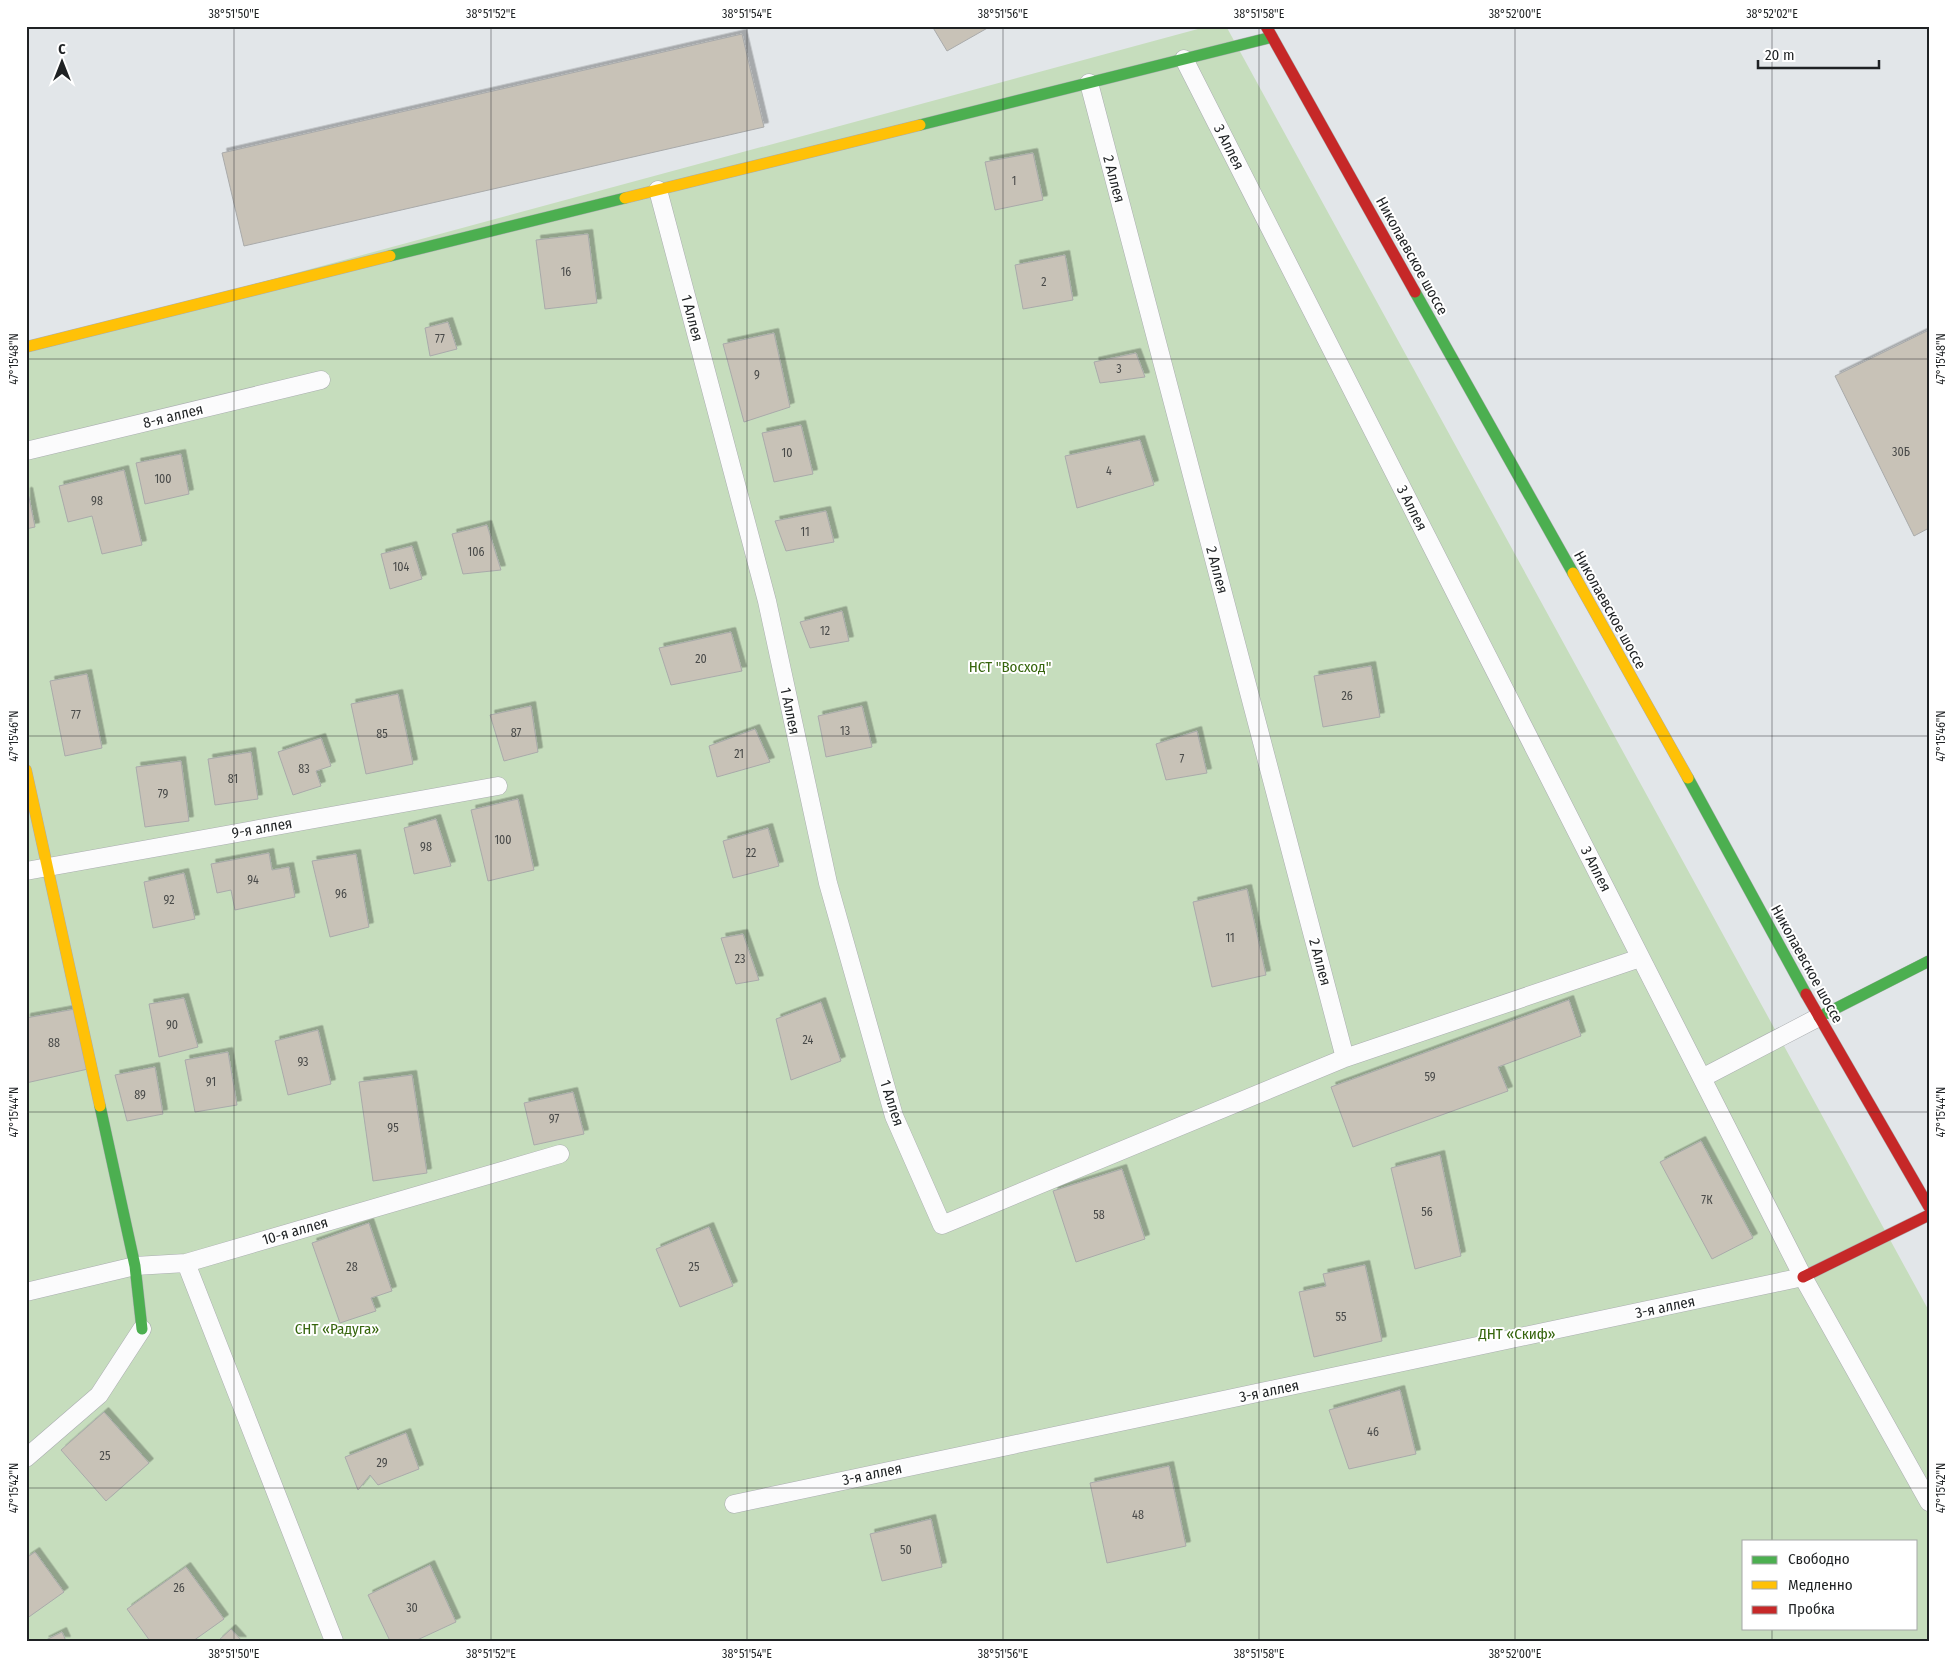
<svg xmlns="http://www.w3.org/2000/svg" width="1955" height="1667" font-family="'Fira Sans Condensed',sans-serif">
	<style>
		.green { fill: #c6ddbd; fill-rule: evenodd }
		.building { fill: #c8c2b7; stroke: #a9aaaa; filter: url(#shadow) }
		.lines { fill: none; stroke-linecap: round; stroke-linejoin: round }
		.lane-casing { stroke: #aaadb0; stroke-width: 19 }
		.fast-casing { stroke: #aaadb0; stroke-width: 12 }
		.slow-casing { stroke: #aaadb0; stroke-width: 12 }
		.jam-casing { stroke: #aaadb0; stroke-width: 12 }
		.lane { stroke: #fbfbfc; stroke-width: 18 }
		.fast { stroke: #4caf50; stroke-width: 11 }
		.slow { stroke: #ffc107; stroke-width: 11 }
		.jam { stroke: #c62828; stroke-width: 11 }
		.ticks { fill: none; stroke: #1f2224; stroke-width: 1; stroke-opacity: 0.45 }
		.labels { text-anchor: middle; stroke-width: 4; stroke-linejoin: round; paint-order: stroke }
		.number-label { font-size: 12px; fill: #494a49 }
		.street-label { font-size: 15px; fill: #1f2224; stroke: #fff }
		.park-label { font-size: 15px; fill: #36650d; stroke: #fff }
		.neatline { fill: none; stroke: #1f2224; stroke-width: 2 }
		.ticks-label { font-size: 12px; text-anchor: middle; fill: #1f2224 }
	</style>
	<defs>
		<filter id="shadow"><feDropShadow dx="4.5" dy="-4.5" stdDeviation="0" flood-color="#0004"/></filter>
	</defs>
	<rect width="100%" height="100%" fill="#e2e6e9"/>
	<path class="green" d="M1209,26h17l703,1285v330h-1903v-1295zM1744,1541h172v87h-172z"/>
	<path class="building" d="M932,26h59l-44,25z
		M742,34l22,93 -520,119 -22,-93z
		M1033,153l10,47 -48,10 -10,-48z
		M588,234l9,69 -52,6 -9,-69z
		M1065,255l8,45 -50,9 -8,-44z
		M448,322l9,27 -27,7 -5,-28z
		M1929,330v198l-15,8 -79,-160z
		M774,333l16,74 -46,15 -21,-78z
		M1136,353l9,24 -45,6 -6,-21z
		M801,425l12,49 -39,8 -12,-49z
		M1140,440l14,45 -77,23 -12,-52z
		M181,454l8,40 -44,10 -9,-41z
		M124,470l18,75 -40,9 -10,-38 -24,6 -9,-36z
		M26,492h2l7,35 -9,2z
		M826,511l8,31 -48,9 -11,-30z
		M487,525l14,45 -38,4 -11,-40z
		M412,546l10,33 -32,10 -9,-35z
		M842,611l7,30 -39,7 -10,-26z
		M731,632l11,39 -71,14 -12,-37z
		M1371,666l9,51 -57,10 -9,-51z
		M87,674l15,74 -37,8 -15,-75z
		M398,694l15,70 -47,10 -15,-70z
		M531,706l7,46 -34,9 -14,-46z
		M862,706l10,41 -46,10 -8,-41z
		M755,729l15,33 -53,15 -8,-31z
		M1197,731l10,42 -41,7 -10,-36z
		M321,738l10,28 -15,5 5,15 -28,9 -15,-43z
		M251,752l7,47 -43,6 -7,-46z
		M181,761l8,60 -44,6 -9,-60z
		M518,799l16,71 -46,11 -17,-71z
		M436,819l15,47 -37,8 -10,-46z
		M768,828l11,38 -46,12 -10,-37z
		M269,853l3,17 17,-3 6,30 -60,13 -4,-20 -14,3 -6,-29z
		M356,854l13,73 -39,10 -18,-76z
		M184,873l11,46 -42,9 -9,-46z
		M1247,889l19,86 -54,12 -19,-85z
		M743,934l16,46 -23,4 -15,-46z
		M184,998l14,49 -39,10 -10,-53z
		M1569,1000l12,36 -83,31 10,24 -155,56 -22,-60z
		M821,1002l20,59 -50,19 -15,-61z
		M75,1009l13,60 -62,14v-65z
		M318,1030l13,54 -43,11 -13,-54z
		M228,1052l9,53 -42,7 -10,-52z
		M155,1067l8,47 -36,7 -12,-46z
		M412,1075l15,98 -54,8 -14,-99z
		M573,1092l11,42 -50,11 -10,-42z
		M1701,1141l52,97 -41,21 -52,-97z
		M1440,1155l21,101 -46,13 -24,-101z
		M1122,1169l23,70 -69,23 -23,-71z
		M369,1223l23,68 -21,7 5,13 -36,12 -28,-80z
		M709,1227l24,59 -53,21 -24,-58z
		M1365,1265l17,76 -68,16 -15,-65 27,-6 -3,-12z
		M1400,1390l16,64 -67,15 -20,-59z
		M104,1412l45,51 -43,38 -45,-51z
		M406,1433l13,36 -41,16 -8,-10 -12,15 -13,-33z
		M1169,1466l17,80 -79,17 -17,-80z
		M931,1519l11,48 -60,14 -12,-47z
		M35,1552l29,40 -38,27v-61z
		M430,1565l26,57 -41,19h-25l-22,-46z
		M186,1567l38,52 -31,22h-43l-23,-32z
		M231,1629l11,12h-24z
		M62,1632l4,9h-22z"/>
	<g class="lines">
		<g class="lane-casing">
			<path id="lane" d="M1184,59l619,1218 126,225
				M1089,83l256,975
				M658,190l109,411 61,282 66,233 48,109 403,-167 295,-100
				M26,451l295,-71
				M26,871l472,-85
				M1702,1078l117,-61
				M186,1263l148,378
				M26,1292l109,-26 51,-3 374,-109
				M26,1458l73,-63 43,-66
				M734,1504l1069,-227"/>
		</g>
		<g class="fast-casing">
			<path id="fast" d="M920,125l352,-88
				M390,256l235,-58
				M1415,292l158,281
				M1688,778l118,216
				M1819,1017l110,-56
				M100,1106l35,160 7,63"/>
		</g>
		<g class="slow-casing">
			<path id="slow" d="M625,198l295,-73
				M26,347l364,-91
				M1573,573l115,205
				M26,770l74,336"/>
		</g>
		<g class="jam-casing">
			<path id="jam" d="M1266,26l149,266
				M1806,994l123,213
				M1803,1277l126,-62"/>
		</g>
		<use href="#lane" class="lane"/>
		<use href="#fast" class="fast"/>
		<use href="#slow" class="slow"/>
		<use href="#jam" class="jam"/>
	</g>
	<path class="ticks" d="M234,26v1615M491,26v1615M747,26v1615M1003,26v1615M1259,26v1615M1515,26v1615M1772,26v1515M26,359h1903M26,736h1903M26,1112h1903M26,1488h1903M1772,1628v13"/>
	<g class="labels">
		<g class="number-label">
			<text x="1014" y="185">1</text>
			<text x="566" y="276">16</text>
			<text x="1044" y="286">2</text>
			<text x="440" y="343">77</text>
			<text x="1119" y="373">3</text>
			<text x="757" y="379">9</text>
			<text x="1901" y="456">30Б</text>
			<text x="787" y="457">10</text>
			<text x="1109" y="475">4</text>
			<text x="163" y="483">100</text>
			<text x="97" y="505">98</text>
			<text x="805" y="536">11</text>
			<text x="476" y="556">106</text>
			<text x="401" y="571">104</text>
			<text x="825" y="635">12</text>
			<text x="701" y="663">20</text>
			<text x="1347" y="700">26</text>
			<text x="76" y="719">77</text>
			<text x="845" y="735">13</text>
			<text x="516" y="737">87</text>
			<text x="382" y="738">85</text>
			<text x="739" y="758">21</text>
			<text x="1182" y="763">7</text>
			<text x="304" y="773">83</text>
			<text x="233" y="783">81</text>
			<text x="163" y="798">79</text>
			<text x="503" y="844">100</text>
			<text x="426" y="851">98</text>
			<text x="751" y="857">22</text>
			<text x="253" y="884">94</text>
			<text x="341" y="898">96</text>
			<text x="169" y="904">92</text>
			<text x="1230" y="942">11</text>
			<text x="740" y="963">23</text>
			<text x="172" y="1029">90</text>
			<text x="808" y="1044">24</text>
			<text x="54" y="1047">88</text>
			<text x="303" y="1066">93</text>
			<text x="1430" y="1081">59</text>
			<text x="211" y="1086">91</text>
			<text x="140" y="1099">89</text>
			<text x="554" y="1123">97</text>
			<text x="393" y="1132">95</text>
			<text x="1707" y="1204">7К</text>
			<text x="1427" y="1216">56</text>
			<text x="1099" y="1219">58</text>
			<text x="352" y="1271">28</text>
			<text x="694" y="1271">25</text>
			<text x="1341" y="1321">55</text>
			<text x="1373" y="1436">46</text>
			<text x="105" y="1460">25</text>
			<text x="382" y="1467">29</text>
			<text x="1138" y="1519">48</text>
			<text x="906" y="1554">50</text>
			<text x="179" y="1592">26</text>
			<text x="412" y="1612">30</text>
		</g>
		<g class="street-label">
			<text transform="translate(1229 147) rotate(63)" y="5">3 Аллея</text>
			<text transform="translate(1114 179) rotate(75)" y="5">2 Аллея</text>
			<text transform="translate(1412 256) rotate(61)" y="5">Николаевское шоссе</text>
			<text transform="translate(692 318) rotate(75)" y="5">1 Аллея</text>
			<text transform="translate(173 416) rotate(-14)" y="5">8-я аллея</text>
			<text transform="translate(1412 508) rotate(63)" y="5">3 Аллея</text>
			<text transform="translate(1217 570) rotate(75)" y="5">2 Аллея</text>
			<text transform="translate(1610 610) rotate(61)" y="5">Николаевское шоссе</text>
			<text transform="translate(790 711) rotate(78)" y="5">1 Аллея</text>
			<text transform="translate(262 828) rotate(-10)" y="5">9-я аллея</text>
			<text transform="translate(1596 869) rotate(63)" y="5">3 Аллея</text>
			<text transform="translate(1320 962) rotate(75)" y="5">2 Аллея</text>
			<text transform="translate(1807 964) rotate(61)" y="5">Николаевское шоссе</text>
			<text transform="translate(892 1103) rotate(72)" y="5">1 Аллея</text>
			<text transform="translate(295 1231) rotate(-16)" y="5">10-я аллея</text>
			<text transform="translate(1665 1307) rotate(-12)" y="5">3-я аллея</text>
			<text transform="translate(1269 1391) rotate(-12)" y="5">3-я аллея</text>
			<text transform="translate(872 1474) rotate(-12)" y="5">3-я аллея</text>
		</g>
		<g class="park-label">
			<text x="1010" y="672">НСТ "Восход"</text>
			<text x="337" y="1334">СНТ «Радуга»</text>
			<text x="1517" y="1339">ДНТ «Скиф»</text>
		</g>
	</g>
	<rect width="1955" height="1667" fill="none" stroke="#ffffff" stroke-width="55"/>
	<rect x="1742" y="1540" width="175" height="90" fill="#ffffff" stroke="#a5a7a7"/>
	<rect x="1752" y="1556" width="25" height="8" fill="#4caf50" stroke="#a5a7a7"/>
	<text x="1788" y="1564" font-size="15" fill="#1f2224">Свободно</text>
	<rect x="1752" y="1581" width="25" height="8" fill="#ffc107" stroke="#a5a7a7"/>
	<text x="1788" y="1590" font-size="15" fill="#1f2224">Медленно</text>
	<rect x="1752" y="1606" width="25" height="8" fill="#c62828" stroke="#a5a7a7"/>
	<text x="1788" y="1614" font-size="15" fill="#1f2224">Пробка</text>
	<g transform="translate(62 62)" stroke="#ffffff" stroke-width="4" paint-order="stroke">
	<path d="M0-4L9 19L0 12L-9 19Z" fill="#1f2224"/>
	<text y="-8" font-size="14" font-weight="bold" text-anchor="middle" fill="#1f2224">С</text>
	</g>
	<path d="M1758 60v8h121v-8" fill="none" stroke="#1f2224" stroke-width="2.5"/>
	<text x="1765" y="60" font-size="15" fill="#1f2224" stroke="#ffffff" stroke-width="4" paint-order="stroke">20 m</text>
	<rect x="28" y="28" width="1900" height="1612" class="neatline"/>
	<g class="ticks-label">
		<text x="234" y="18">38°51'50"E</text>
		<text x="491" y="18">38°51'52"E</text>
		<text x="747" y="18">38°51'54"E</text>
		<text x="1003" y="18">38°51'56"E</text>
		<text x="1259" y="18">38°51'58"E</text>
		<text x="1515" y="18">38°52'00"E</text>
		<text x="1772" y="18">38°52'02"E</text>
		<text transform="translate(14 359) rotate(-90)" y="4">47°15'48"N</text>
		<text transform="translate(1941 359) rotate(-90)" y="4">47°15'48"N</text>
		<text transform="translate(14 736) rotate(-90)" y="4">47°15'46"N</text>
		<text transform="translate(1941 736) rotate(-90)" y="4">47°15'46"N</text>
		<text transform="translate(14 1112) rotate(-90)" y="4">47°15'44"N</text>
		<text transform="translate(1941 1112) rotate(-90)" y="4">47°15'44"N</text>
		<text transform="translate(14 1488) rotate(-90)" y="4">47°15'42"N</text>
		<text transform="translate(1941 1488) rotate(-90)" y="4">47°15'42"N</text>
		<text x="234" y="1658">38°51'50"E</text>
		<text x="491" y="1658">38°51'52"E</text>
		<text x="747" y="1658">38°51'54"E</text>
		<text x="1003" y="1658">38°51'56"E</text>
		<text x="1259" y="1658">38°51'58"E</text>
		<text x="1515" y="1658">38°52'00"E</text>
	</g>
</svg>
